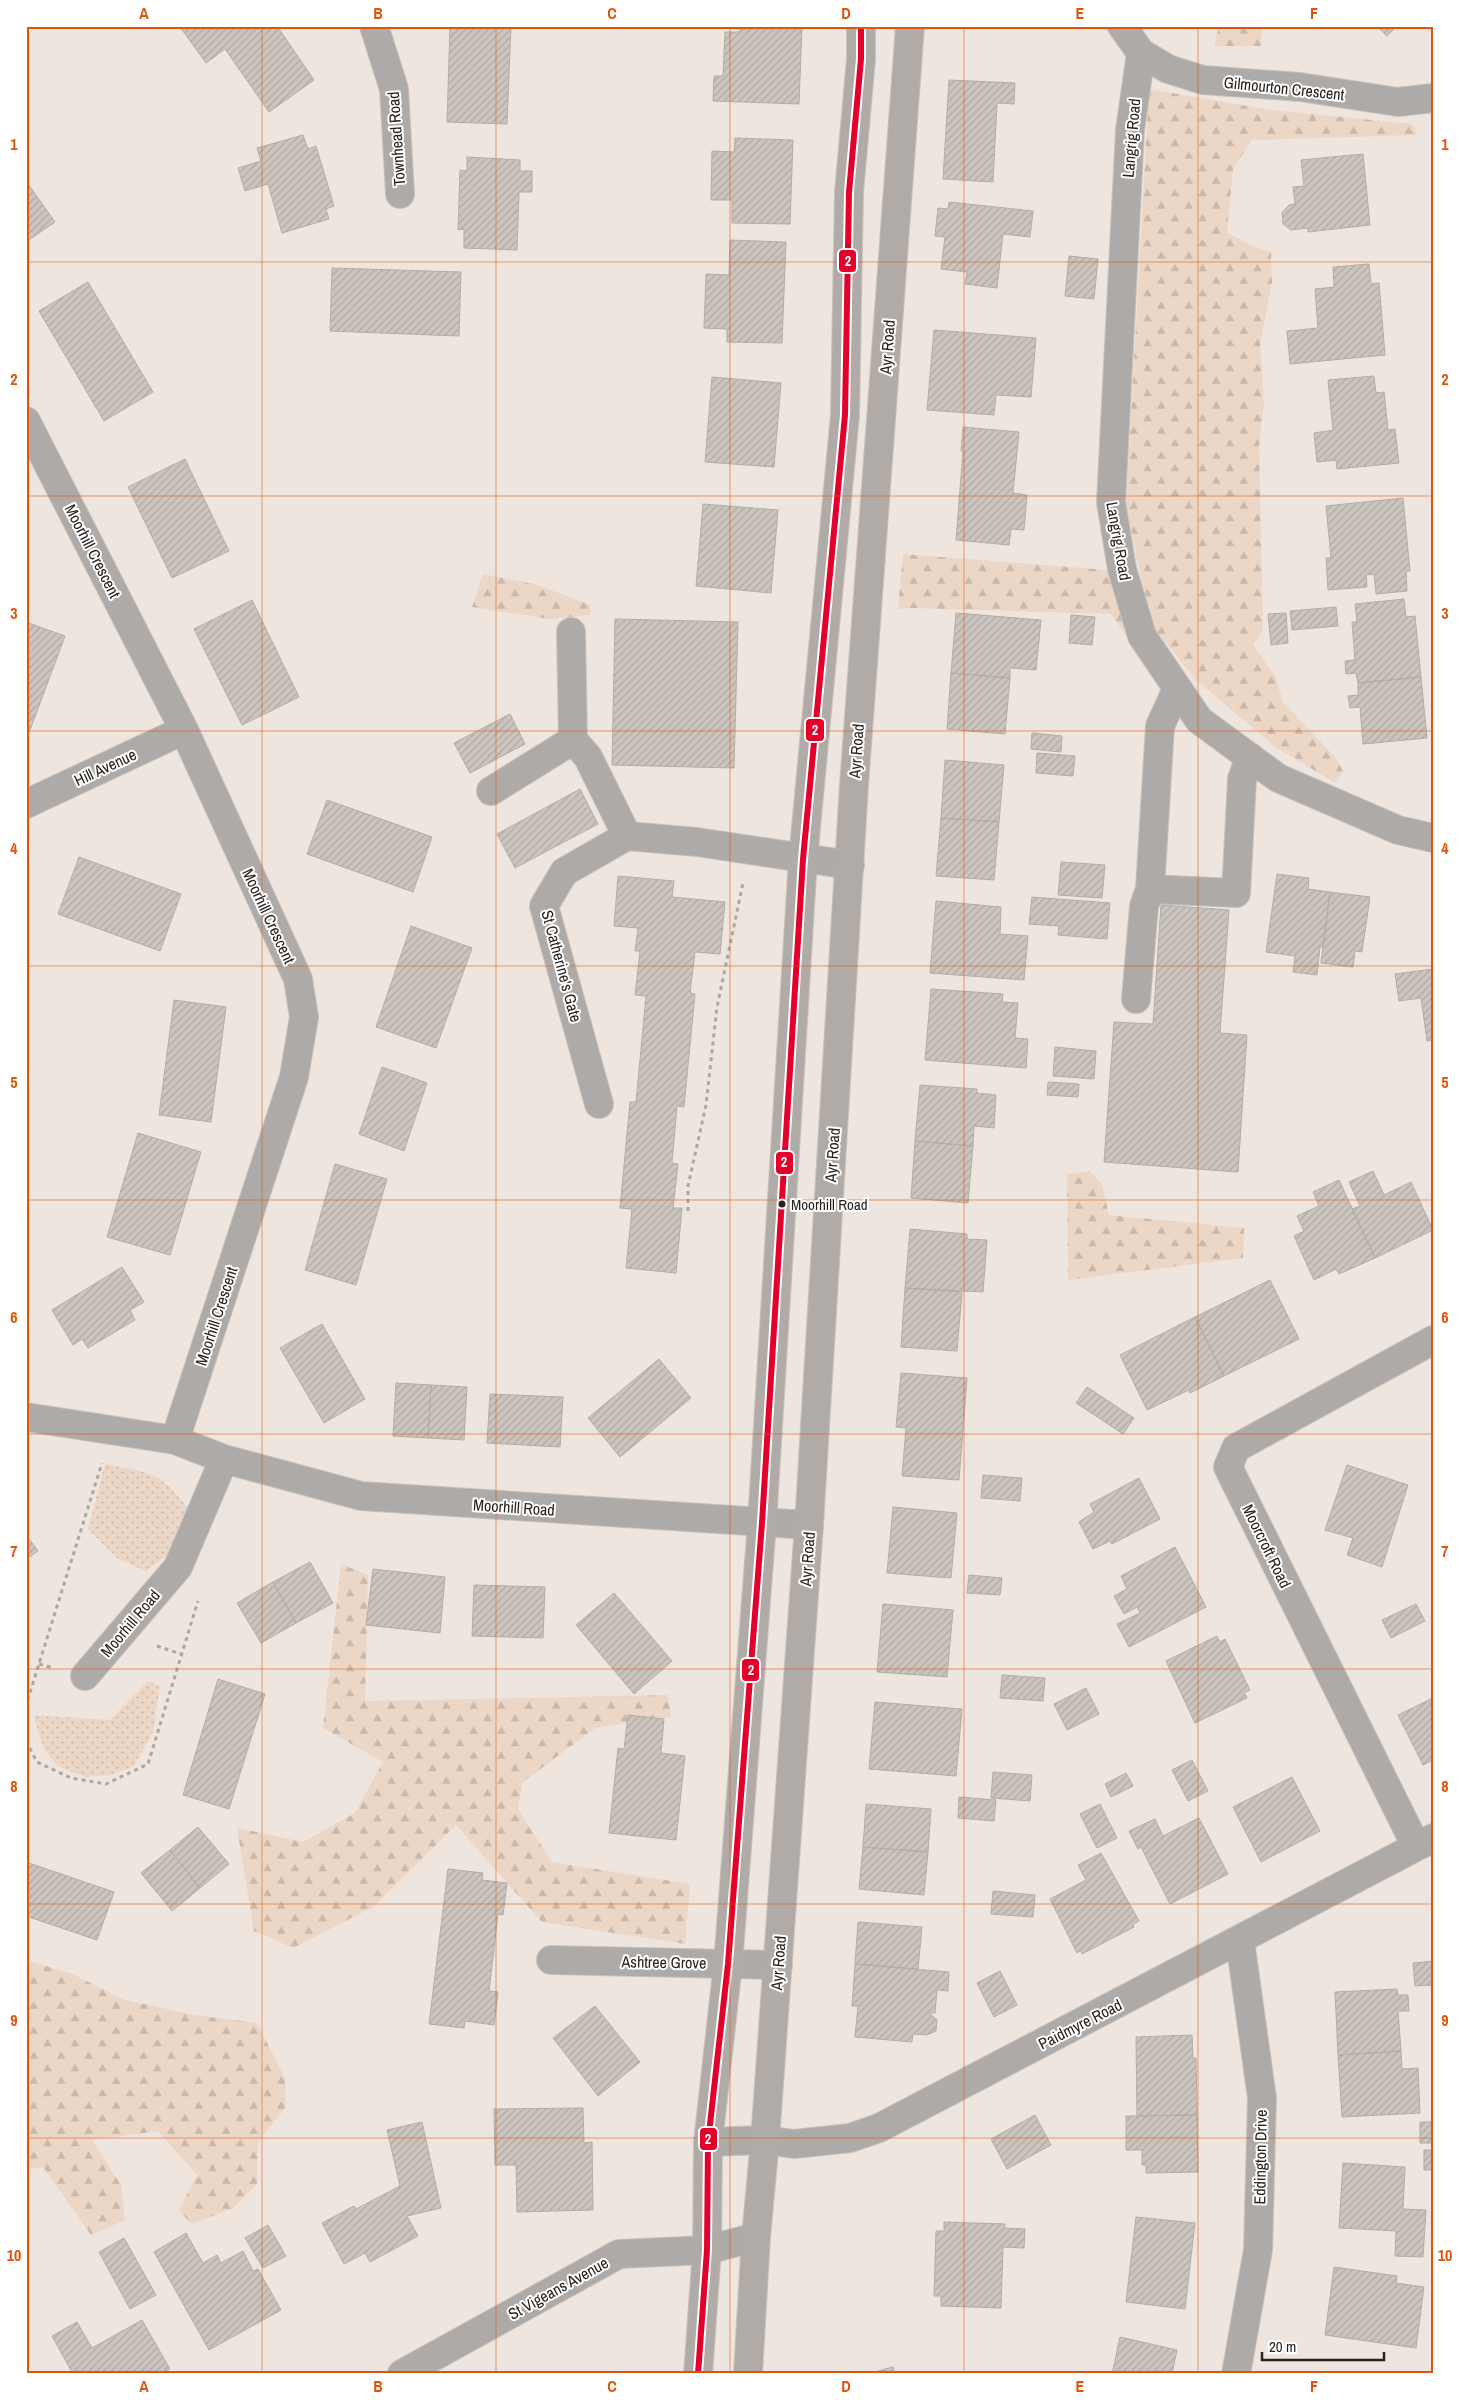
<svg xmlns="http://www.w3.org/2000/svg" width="1459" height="2400" font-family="'Archivo Narrow',sans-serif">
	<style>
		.grass { fill: url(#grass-dots) }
		.forest { fill: url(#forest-firs) }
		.building { fill: url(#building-hatch); stroke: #b3aca7 }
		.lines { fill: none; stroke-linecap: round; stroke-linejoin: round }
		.minor-casing { stroke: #c9c2bd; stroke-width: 30 }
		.major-casing { stroke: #c9c2bd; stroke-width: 30 }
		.path { stroke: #aba7a3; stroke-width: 3; stroke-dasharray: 4 4; stroke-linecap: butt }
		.minor { stroke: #adaaa7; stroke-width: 28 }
		.major { stroke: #b1aba7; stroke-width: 28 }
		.bus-1-casing { stroke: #fff; stroke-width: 10 }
		.bus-1 { stroke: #e4002b; stroke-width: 6 }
		.grid { fill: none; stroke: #de560d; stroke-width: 1; stroke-opacity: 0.55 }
		.bus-dot { fill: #28221e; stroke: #fff; stroke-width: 2 }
		.labels { text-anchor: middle; stroke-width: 4; stroke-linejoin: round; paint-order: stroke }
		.bus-label { font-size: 15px; fill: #28221e; stroke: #fff; text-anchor: start }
		.street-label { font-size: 16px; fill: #28221e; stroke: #fff }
		.line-badge { stroke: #fff; stroke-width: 2 }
		.badge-label { font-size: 14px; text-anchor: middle; font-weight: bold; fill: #fff }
		.neatline { fill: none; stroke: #de560d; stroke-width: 2 }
		.grid-label { font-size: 16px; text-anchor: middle; font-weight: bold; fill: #de560d }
	</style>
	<defs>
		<pattern id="grass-dots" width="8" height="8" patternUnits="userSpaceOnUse" patternTransform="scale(1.25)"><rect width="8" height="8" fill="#ecd7c7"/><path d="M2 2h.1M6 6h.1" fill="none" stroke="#cab8aa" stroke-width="1.8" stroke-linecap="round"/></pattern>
		<pattern id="forest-firs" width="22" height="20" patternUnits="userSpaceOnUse" patternTransform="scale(1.25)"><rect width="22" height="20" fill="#ecd7c7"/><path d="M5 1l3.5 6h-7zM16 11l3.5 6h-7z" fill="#cab8aa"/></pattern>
		<pattern id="building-hatch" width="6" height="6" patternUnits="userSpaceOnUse" patternTransform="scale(1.25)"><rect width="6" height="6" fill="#ccc5bf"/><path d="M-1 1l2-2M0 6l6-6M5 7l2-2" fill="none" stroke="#afa9a4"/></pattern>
	</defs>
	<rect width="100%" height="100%" fill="#eee5de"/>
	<path class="grass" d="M105,1464c44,9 56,7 83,45l-19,46 -24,16 -28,-13 -29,-29z
		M148,1681l12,5 -7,46 -19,34 -23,9 -26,2 -28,-11 -13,-17 -11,-34 77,5z"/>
	<path class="forest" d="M1219,26h43l-1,20h-47z
		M1149,89l122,21 141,14 5,11 -165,5 -19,29 -6,63 22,13 22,7 1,30 -12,62 4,58 -5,45 4,183 -10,15 22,31 8,26 52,55 8,14 -8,12 -61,-37 -78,-66 -46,-57 -24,-118z
		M903,554l205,16 21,70 -18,-26 -199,-6 -14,1z
		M483,574l55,11 52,20 1,10 -42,4 -77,-12z
		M1090,1171l12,13 7,31 135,13 -1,30 -175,22 -1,-106z
		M341,1564l27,11 -3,126 303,-6 3,22 -76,11 -73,55 -4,26 34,53 138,22 -5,60 -143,-22 -86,-97 -83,82 -80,41 -39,-17 -17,-103 66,14 52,-29 28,-51 -60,-34z
		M26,1960l47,14 49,25 72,16 63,8 28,55 1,29 -28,35 -1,42 -25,25 -41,15 -12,-14 18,-35 -39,-44 -66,9 29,45 4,35 -34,15 -48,-68 -17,2z"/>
	<path class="building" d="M277,26l37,54 -45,32 -44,-63 -19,14 -26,-36z
		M450,26h61l-4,98 -60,-2z
		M740,26h62l-3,78 -86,-3 1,-25h9l2,-44h15z
		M1377,26h20l-10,10z
		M949,80l66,3 -1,21 -17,-1 -4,79 -50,-3z
		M303,135l5,14 8,-3 18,60 -8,3 3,10 -47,14 -14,-49 -23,7 -7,-23 23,-7 -4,-13z
		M735,138l58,2 -3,84 -58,-1v-23h-21l1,-49 22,1z
		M1363,154l7,71 -62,7v-4l-17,2 -8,-6 -1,-11 7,-8 6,-1 -2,-17 11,-1 -3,-26z
		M467,157l53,3v11h12v21h-13l-2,58 -53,-2v-19l-6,1 2,-60 7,1z
		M26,181l29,41 -29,20z
		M949,202l84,9 -3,26 -27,-3 -6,54 -32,-4 2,-12 -26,-3 4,-32 -10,-1 3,-28 10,1z
		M730,240l56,2 -4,101 -55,-1v-13l-23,-1 2,-54 23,1z
		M1069,256l29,3 -4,40 -29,-3z
		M1369,264l2,20 8,-1 6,72 -95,9 -3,-33 31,-3 -3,-39 19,-2 -1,-20z
		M332,268l129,4 -2,64 -129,-5z
		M88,282l65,110 -49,29 -65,-110z
		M934,330l102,8 -5,59 -35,-2 -2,20 -67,-5z
		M1374,376l2,17 8,-1 4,38 7,-1 4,34 -62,6 -1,-9 -19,2 -3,-29 19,-3 -5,-50z
		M712,377l69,6 -7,84 -69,-5z
		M963,427l56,5 -6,61 14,2 -3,35 -13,-1 -2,16 -53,-5 7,-89h-2z
		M185,459l44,92 -57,27 -44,-91z
		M1403,498l7,73h-4l1,20 -31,3 -2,-20 -8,1 1,12 -39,3 -2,-32h5l-5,-52z
		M703,504l75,6 -7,83 -75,-7z
		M1404,599l2,18 9,-1 6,61 -63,6 -2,-10 -10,1 -1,-13 10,-1 -3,-38h5l-2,-18z
		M252,600l47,97 -57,28 -48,-96z
		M1336,607l2,19 -46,4 -2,-19z
		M956,613l85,7 -5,50 -26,-2v10l-59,-5z
		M1286,613l2,30 -17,2 -3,-31z
		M1071,615l24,2 -3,28 -23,-2z
		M615,619l123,3 -4,146 -122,-3z
		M26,622l39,14 -38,102 -1,-1z
		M951,673l59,5 -5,56 -58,-5z
		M1421,677l6,61 -64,6 -3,-37 -10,1 -2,-12 10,-1v-12z
		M510,714l15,30 -55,29 -16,-30z
		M1032,733l30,3 -1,16 -30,-3z
		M1037,753l38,3 -2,20 -37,-3z
		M945,760l59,5 -5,57 -58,-4z
		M580,789l18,35 -83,44 -18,-34z
		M327,800l105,37 -19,55 -106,-38z
		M941,818l58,4 -5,58 -58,-4z
		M79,857l102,37 -21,57 -102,-37z
		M1061,862l44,3 -3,33 -44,-3z
		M1277,874l32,4 -1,11 22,3 -7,55h-3l-3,28 -24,-3 2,-16 -29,-4z
		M618,876l56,5 -2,16 53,5 -5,52 -25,-2 -5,41 5,1 -11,113 -7,-1 -5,57 6,1 -5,44h9l-6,65 -50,-5 6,-59 -12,-1 10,-106h6l10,-106 -11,-1 5,-44h-5l3,-23 -24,-2z
		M1330,892l40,5 -8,55 -7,-1 -2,16 -32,-4z
		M1032,897l78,6 -3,36 -49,-4 1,-9 -30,-2z
		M936,901l65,6 -1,27 28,2 -4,44 -94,-7z
		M1161,905l68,5 -9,123 27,2 -9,137 -134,-10 10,-140 39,2z
		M411,926l61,22 -36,100 -60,-21z
		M1433,969v71l-6,1 -6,-43 -22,3 -4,-27z
		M931,989l72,5 -1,8 16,1 -3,35 13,1 -2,29 -101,-8z
		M174,1000l52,7 -15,115 -52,-7z
		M1055,1047l41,4 -2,28 -41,-3z
		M382,1067l45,16 -23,68 -45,-17z
		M1048,1082l31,2 -1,13 -31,-2z
		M920,1085l57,4v4l19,2 -2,33 -20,-2 -1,20 -58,-5z
		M138,1133l63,19 -31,103 -63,-18z
		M915,1141l58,5 -5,57 -57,-5z
		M335,1164l52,15 -31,106 -51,-15z
		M1373,1171l11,24 27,-13 22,48 -58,28 -23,-49 8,-3 -11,-24z
		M1339,1180l36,78 -36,16 -3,-5 -22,11 -20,-44 10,-5 -7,-15 22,-10 -6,-14z
		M910,1229l57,5v5l20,1 -4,52 -78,-4z
		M122,1267l22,35 -14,8 5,10 -47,28 -6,-9 -9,6 -21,-35z
		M1270,1280l29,59 -75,37 -29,-59z
		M905,1288l57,4 -5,59 -56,-4z
		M1195,1317l29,59 -34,17 -1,-3 -42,20 -27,-55z
		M322,1324l43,75 -41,24 -44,-75z
		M659,1359l32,39 -71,59 -32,-39z
		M901,1373l66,5 -8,102 -57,-4 4,-48 -10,-1z
		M396,1383l35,2 -3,53 -35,-2z
		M431,1385l36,2 -3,53 -36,-2z
		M1087,1387l47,31 -11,16 -47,-31z
		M490,1394l73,3 -3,50 -73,-4z
		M1347,1465l61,20 -26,82 -35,-12 6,-17 -28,-8z
		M983,1475l39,3 -2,23 -39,-3z
		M1139,1478l21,41 -48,25 -2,-3 -17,8 -14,-27 15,-10 -4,-8z
		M893,1507l64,6 -6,65 -64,-5z
		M26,1534l12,17 -12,8z
		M1175,1547l31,60 -77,40 -12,-23 23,-11 -3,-6 -13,7 -10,-18 13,-7 -6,-13z
		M310,1562l23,41 -37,20 -23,-41z
		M373,1569l72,8 -5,56 -74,-8z
		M969,1575l33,3 -2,17 -33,-2z
		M273,1582l23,41 -35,20 -24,-40z
		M474,1585l71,2 -2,51 -71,-2z
		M614,1593l58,68 -38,33 -58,-69z
		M883,1604l70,6 -6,67 -70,-5z
		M1416,1604l9,17 -34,17 -9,-18z
		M1217,1636l3,6 5,-3 25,51 -6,3 3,5 -52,25 -29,-62z
		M1002,1675l43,3 -2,23 -43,-3z
		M218,1679l47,15 -36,115 -46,-14z
		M1086,1688l13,26 -32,16 -13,-26z
		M1433,1698v62l-10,5 -25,-50z
		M875,1702l87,7 -6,67 -87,-7z
		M628,1715l36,4 -3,34 24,3 -9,84 -67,-7 9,-85 6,1z
		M1192,1760l16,31 -20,10 -16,-31z
		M993,1772l39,3 -2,26 -39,-3z
		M1126,1773l7,13 -22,11 -6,-13z
		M1292,1777l28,54 -59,31 -28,-55z
		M959,1797l37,3 -2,21 -36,-3z
		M866,1804l65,5 -3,43 -65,-5z
		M1100,1804l17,34 -20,10 -17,-34z
		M1199,1818l29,56 -58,30 -29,-57 -3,2 -9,-18 26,-12 8,17z
		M198,1827l31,37 -29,24 -30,-38z
		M863,1847l65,5 -4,43 -65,-6z
		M170,1850l30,38 -28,23 -31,-38z
		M1101,1853l38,68 -6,3 1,3 -52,27 -1,-4 -4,3 -27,-54 36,-19 -8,-15z
		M26,1862l88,30 -17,48 -71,-24z
		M448,1869l35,4 -1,7 25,3 -4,32 -5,-1 -9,77 9,1 -4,33 -29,-4 -1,7 -35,-4z
		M993,1891l42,4 -2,22 -42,-3z
		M858,1922l64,5 -4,42 -63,-5z
		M1433,1961v24l-18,1 -2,-23z
		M855,1964l94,8 -1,19 -11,-1 -2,23h-6l8,7 -1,11 -9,4 -14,-1 -1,8 -57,-5 3,-31h-6z
		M1000,1971l17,34 -23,12 -17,-34z
		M1397,1989l1,6h10l1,16h-11l3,40 -63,4 -3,-63z
		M595,2006l45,56 -42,34 -45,-58z
		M1192,2035l1,23h3l1,57 -60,1 -1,-79z
		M1401,2051l1,18 16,-1 2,45 -78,4 -4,-62z
		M583,2108l1,35 8,-1 1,68 -76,2 -1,-47h-21l-1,-56z
		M1035,2115l16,30 -44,24 -16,-30z
		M1197,2115l1,57 -52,1v-8h-4v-15h-16v-34z
		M422,2122l19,86 -34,8 11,20 -48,26 -5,-9 -21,11 -22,-41 32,-17 2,3 44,-23 -13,-56z
		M1420,2122h13v21h-13z
		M1424,2150h9v20h-9z
		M1343,2163l62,4 -2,42 23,1 -3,47 -28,-1 1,-25 -57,-3z
		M1136,2217l59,6 -10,86 -59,-7z
		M944,2222l61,2 -1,4 21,1 -1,19 -21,-1 -2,61 -60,-2v-10h-7l2,-65h8z
		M268,2225l18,31 -23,12 -18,-30z
		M186,2233l17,30 14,-8 4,8 22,-12 10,20 5,-2 23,41 -72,40 -55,-98z
		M124,2238l32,57 -26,14 -31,-57z
		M1334,2267l63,9 -1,7 28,4 -8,61 -91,-13z
		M142,2320l28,49 -9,5h-88l-21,-38 25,-14 15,26z
		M1120,2337l57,13 -5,24h-60z
		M893,2367l2,7h-28z"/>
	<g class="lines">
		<g class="minor-casing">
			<path id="minor" d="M374,26l20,63 6,105
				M1122,26l19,27 27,16 35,11 97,7 98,15 35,-4
				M1141,53l-11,77 -19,372 11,67 20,67 57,84 79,58 120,52 35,8
				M26,421l158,309 114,249 6,38 -10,60 -119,363
				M571,632l2,108 15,17 39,79
				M1177,689l-17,37 -10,163 86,4 6,-114 8,-22
				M491,791l82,-51
				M26,804l158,-74
				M1136,999l8,-93 6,-17
				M599,1104l-55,-198 20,-34 63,-36 70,6 153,23
				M26,1417l149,23 49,19 137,37 448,29
				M85,1676l93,-109 46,-108
				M1416,1846l-188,-379 8,-19 197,-108
				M551,1960l227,5
				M708,2142l57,-2 29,4 56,-6 29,-10 554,-290
				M402,2374l217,-120 88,-4 49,-13
				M1236,2374l22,-124 4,-152 -22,-157"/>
		</g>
		<g class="major-casing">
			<path id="major" d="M698,2374l9,-124 1,-108 20,-178 34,-441 41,-664 42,-444 4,-223 12,-133v-33
				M748,2374l8,-137 9,-97 44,-615 45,-740 56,-759"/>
		</g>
		<path class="path" d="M688,1211v-25l18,-81 11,-98 26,-124
			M157,1646l24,8
			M39,1664l14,4
			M26,1716l1,-14 75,-239
			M26,1741l11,21 34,16 35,6 42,-20 50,-163"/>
		<use href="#minor" class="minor"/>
		<use href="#major" class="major"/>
		<g class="bus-1-casing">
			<path id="bus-1" d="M698,2374l9,-124 1,-108 20,-178 34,-441 41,-664 42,-444 4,-223 12,-133v-33"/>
		</g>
		<use href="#bus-1" class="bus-1"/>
	</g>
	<path class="grid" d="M262,26v2348M496,26v2348M730,26v2348M964,26v2348M1198,26v2348M26,262h1407M26,496h1407M26,731h1407M26,966h1407M26,1200h1407M26,1434h1407M26,1669h1407M26,1904h1407M26,2138h1407"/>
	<circle class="bus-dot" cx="782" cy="1204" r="4.5"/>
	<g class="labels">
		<g class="bus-label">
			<text x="791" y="1210">Moorhill Road</text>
		</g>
		<g class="street-label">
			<text transform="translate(1284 88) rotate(6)" y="6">Gilmourton Crescent</text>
			<text transform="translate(1131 138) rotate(-85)" y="6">Langrig Road</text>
			<text transform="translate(396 139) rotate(-94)" y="6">Townhead Road</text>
			<text transform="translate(887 347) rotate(-86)" y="6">Ayr Road</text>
			<text transform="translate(1119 541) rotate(80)" y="6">Langrig Road</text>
			<text transform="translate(93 551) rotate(63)" y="6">Moorhill Crescent</text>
			<text transform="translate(856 751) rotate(-86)" y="6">Ayr Road</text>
			<text transform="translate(105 767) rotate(-25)" y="6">Hill Avenue</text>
			<text transform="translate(269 916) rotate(65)" y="6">Moorhill Crescent</text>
			<text transform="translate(562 966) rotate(75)" y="6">St Catherine's Gate</text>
			<text transform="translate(832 1155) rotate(-86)" y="6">Ayr Road</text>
			<text transform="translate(216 1316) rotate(-72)" y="6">Moorhill Crescent</text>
			<text transform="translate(514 1507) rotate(4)" y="6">Moorhill Road</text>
			<text transform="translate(1267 1546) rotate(64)" y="6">Moorcroft Road</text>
			<text transform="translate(807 1559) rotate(-86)" y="6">Ayr Road</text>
			<text transform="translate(130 1623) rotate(-50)" y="6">Moorhill Road</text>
			<text transform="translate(664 1962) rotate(1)" y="6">Ashtree Grove</text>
			<text transform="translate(778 1963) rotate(-86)" y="6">Ayr Road</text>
			<text transform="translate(1080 2024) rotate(-27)" y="6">Paidmyre Road</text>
			<text transform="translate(1260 2157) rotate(-89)" y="6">Eddington Drive</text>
			<text transform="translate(558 2288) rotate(-29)" y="6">St Vigeans Avenue</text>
		</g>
	</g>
	<g class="line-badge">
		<rect x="838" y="249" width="19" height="24" rx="5" fill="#e4002b"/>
		<rect x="805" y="718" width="20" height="24" rx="5" fill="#e4002b"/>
		<rect x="775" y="1151" width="19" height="24" rx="5" fill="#e4002b"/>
		<rect x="741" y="1658" width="19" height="24" rx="5" fill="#e4002b"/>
		<rect x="699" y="2127" width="19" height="24" rx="5" fill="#e4002b"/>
	</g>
	<g class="badge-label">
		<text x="848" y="266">2</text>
		<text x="815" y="735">2</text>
		<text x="784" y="1167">2</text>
		<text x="751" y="1675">2</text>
		<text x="708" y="2144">2</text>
	</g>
	<rect width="1459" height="2400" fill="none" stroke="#ffffff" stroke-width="55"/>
	<path d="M1262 2352v8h122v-8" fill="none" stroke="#28221e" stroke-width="2.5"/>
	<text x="1269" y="2352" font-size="15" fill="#28221e" stroke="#ffffff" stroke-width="4" paint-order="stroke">20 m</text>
	<rect x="28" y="28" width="1404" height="2344" class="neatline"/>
	<g class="grid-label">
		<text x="144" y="19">A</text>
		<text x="378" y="19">B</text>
		<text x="612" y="19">C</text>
		<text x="846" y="19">D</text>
		<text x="1080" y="19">E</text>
		<text x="1314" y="19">F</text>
		<text x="14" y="150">1</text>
		<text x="1445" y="150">1</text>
		<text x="14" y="385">2</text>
		<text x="1445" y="385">2</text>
		<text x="14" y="619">3</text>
		<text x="1445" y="619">3</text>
		<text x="14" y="854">4</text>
		<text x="1445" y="854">4</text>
		<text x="14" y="1088">5</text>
		<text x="1445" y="1088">5</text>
		<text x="14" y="1323">6</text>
		<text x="1445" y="1323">6</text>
		<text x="14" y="1557">7</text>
		<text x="1445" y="1557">7</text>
		<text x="14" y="1792">8</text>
		<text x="1445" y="1792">8</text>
		<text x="14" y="2026">9</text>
		<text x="1445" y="2026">9</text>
		<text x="14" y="2261">10</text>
		<text x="1445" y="2261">10</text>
		<text x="144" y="2392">A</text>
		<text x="378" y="2392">B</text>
		<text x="612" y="2392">C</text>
		<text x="846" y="2392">D</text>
		<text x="1080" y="2392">E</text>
		<text x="1314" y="2392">F</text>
	</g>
</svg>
